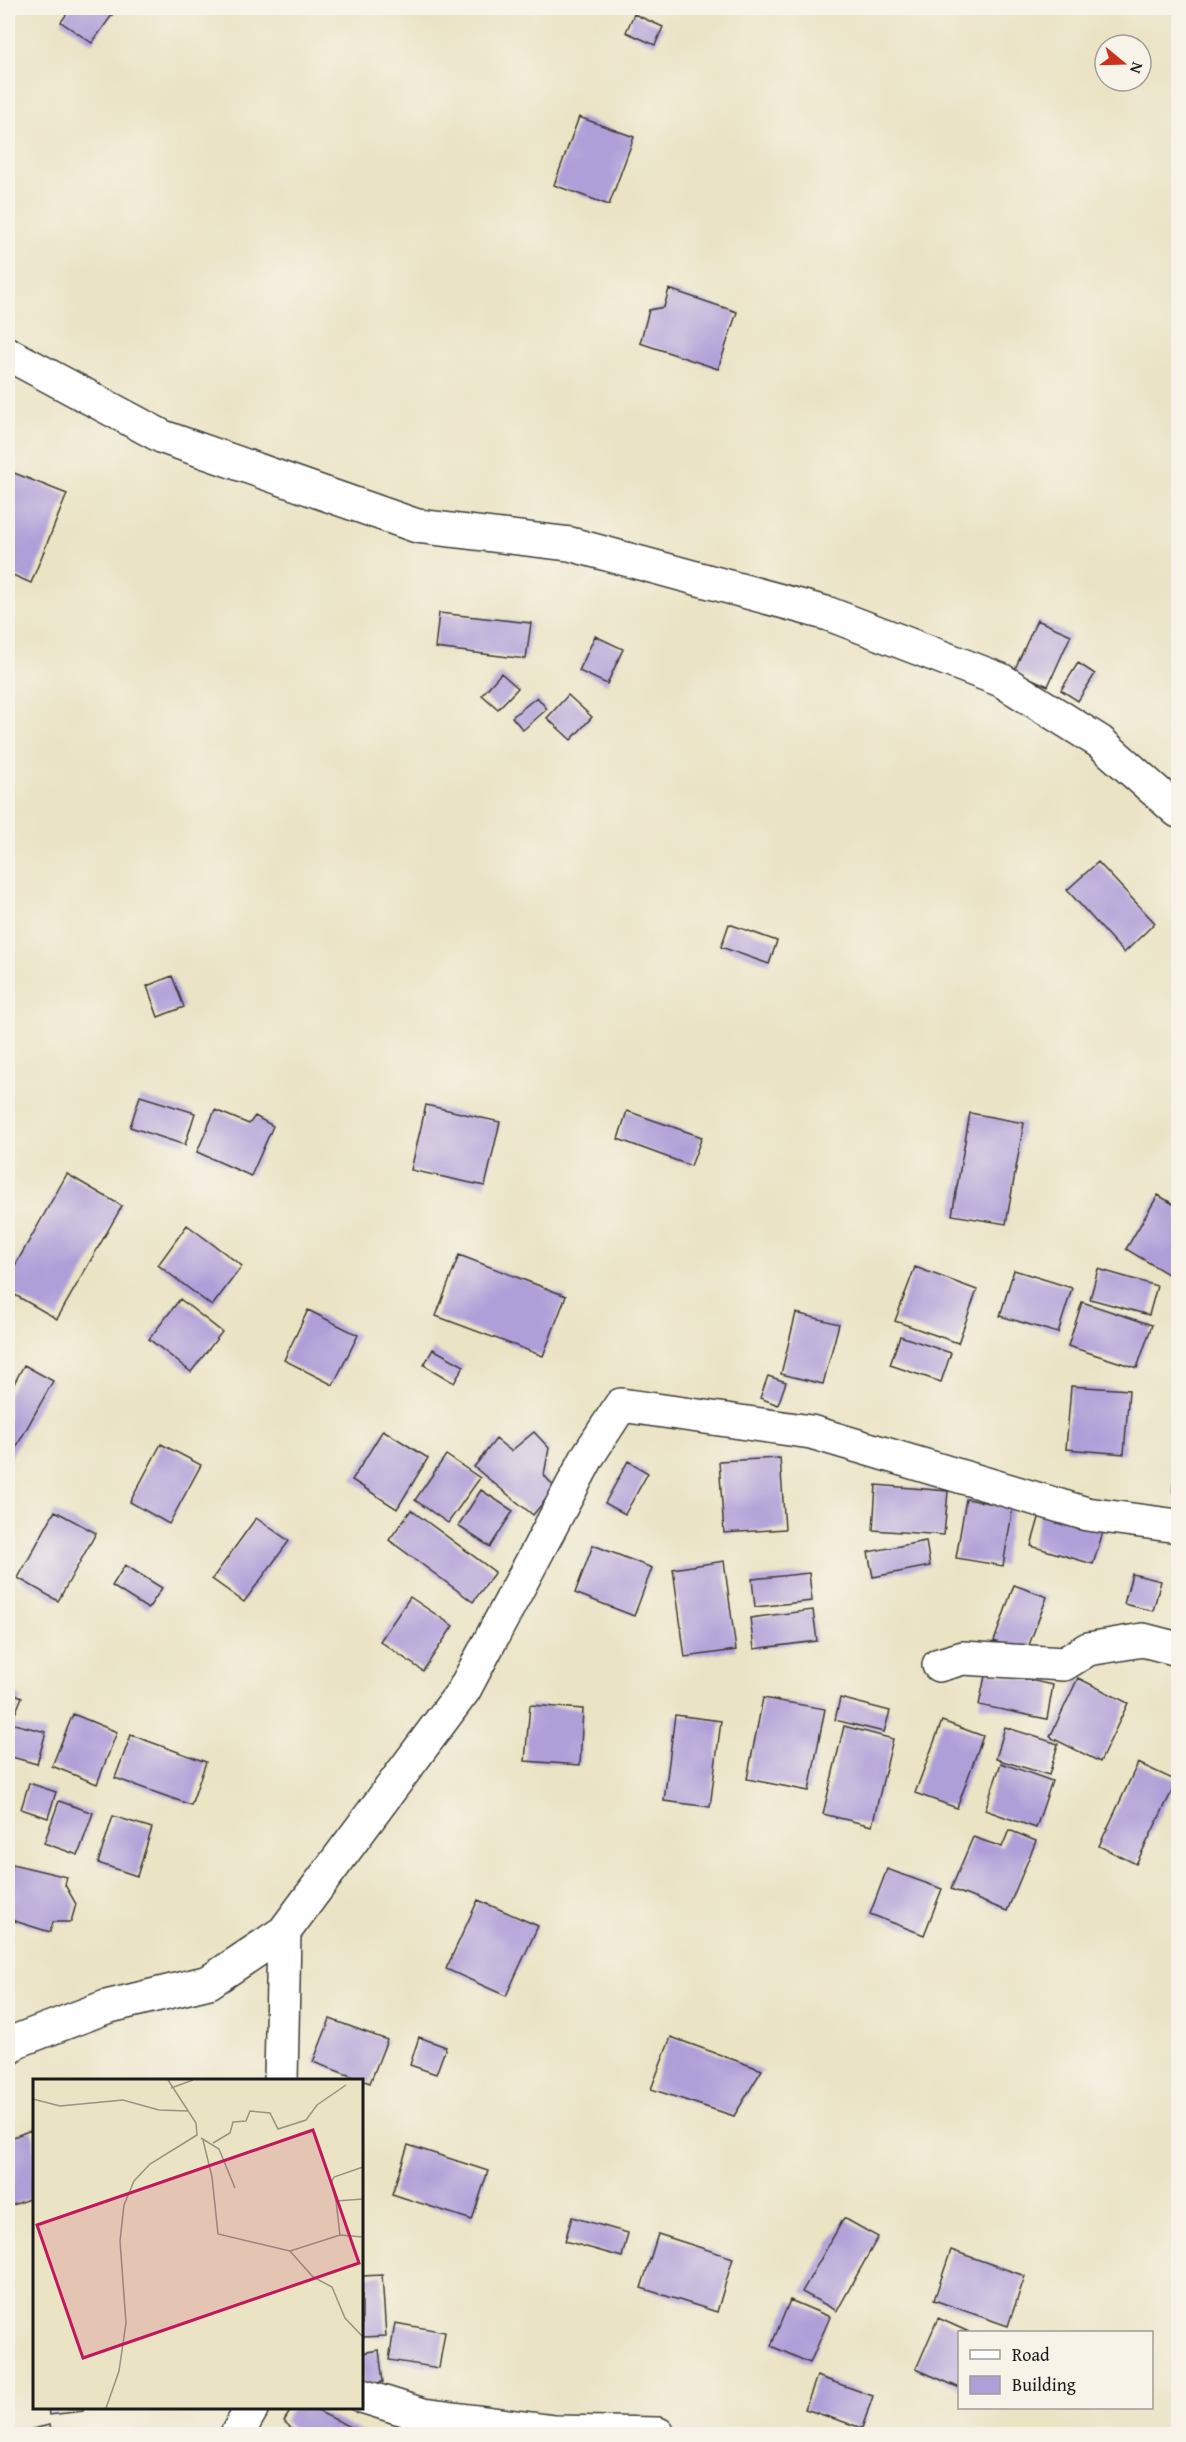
<svg xmlns="http://www.w3.org/2000/svg" width="1186" height="2442" font-family="'Gentium Book Plus',serif">
	<style>
		.building { fill: #af9fd8 }
		.lines { fill: none; stroke-linecap: round; stroke-linejoin: round }
		.street-casing { stroke: #3b3a35; stroke-width: 36 }
		.street { stroke: #fff; stroke-width: 33 }
		.inset-road { fill: none; stroke: #989381; stroke-width: 1.5 }
		.view { fill: #c2185b; fill-opacity: 0.15; stroke: #c2185b; stroke-width: 3 }
		.inset-edge { fill: none; stroke: #1c1c1c; stroke-width: 3 }
	</style>
	<rect width="100%" height="100%" fill="#f7f3e8"/>
	<filter id="ink" filterUnits="userSpaceOnUse"><feTurbulence type="fractalNoise" baseFrequency=".0167" numOctaves="2"/><feDisplacementMap in="SourceGraphic" scale="12" xChannelSelector="R" yChannelSelector="G"/><feConvolveMatrix kernelMatrix="1 2 1 2 8 2 1 2 1" color-interpolation-filters="sRGB"/></filter>
	<filter id="wash" filterUnits="userSpaceOnUse"><feTurbulence type="fractalNoise" baseFrequency=".008" numOctaves="4" result="noise"/><feDisplacementMap in="SourceGraphic" scale="24" xChannelSelector="R" yChannelSelector="G"/><feGaussianBlur stdDeviation="1.35" result="paint"/><feColorMatrix in="noise" values="0 0 0 0 0 0 0 0 0 0 0 0 0 0 0 0 0 1.4 0 .05"/><feComposite in="paint" operator="in"/></filter>
	<g filter="url(#wash)">
		<rect width="100%" height="100%" fill="#eae3c4"/>
		<g id="blocks">
			<path class="building" d="M71,8h46l-25,35 -31,-21z
				M634,14l29,13 -8,18 -29,-13z
				M579,117l55,20 -25,68 -55,-20z
				M669,289l68,23 -19,57 -78,-26 9,-33 15,-3z
				M9,471l58,23 -36,89 -23,-10z
				M439,613l92,10 -5,36 -91,-11z
				M1037,620l34,15 -23,51 -34,-15z
				M595,636l28,13 -16,35 -28,-13z
				M1078,663l17,11 -17,27 -17,-11z
				M501,673l17,15 -20,21 -16,-14z
				M568,695l24,22 -21,23 -24,-22z
				M537,697l10,12 -24,21 -11,-13z
				M1098,862l57,61 -31,30 -57,-63z
				M729,924l48,17 -8,23 -48,-17z
				M172,976l12,31 -26,10 -11,-31z
				M140,1096l55,17 -10,32 -55,-18z
				M426,1105l74,17 -15,64 -74,-16z
				M215,1110l34,14 6,-8 18,10 -22,50 -54,-24z
				M627,1111l75,26 -11,29 -73,-27z
				M970,1113l54,10 -18,101 -54,-9z
				M67,1174l55,32 -65,113 -49,-28v-13z
				M1158,1195l20,12v73l-52,-31z
				M187,1225l55,41 -30,40 -54,-41z
				M459,1255l107,41 -23,60 -107,-40z
				M915,1267l62,23 -19,53 -63,-22z
				M1098,1269l59,17 -8,29 -59,-16z
				M1014,1270l58,18 -14,45 -58,-17z
				M180,1299l42,33 -31,40 -42,-33z
				M1082,1302l70,23 -15,43 -69,-22z
				M308,1310l50,25 -25,50 -49,-25z
				M796,1313l43,11 -16,60 -42,-10z
				M900,1336l51,17 -10,29 -51,-17z
				M433,1349l31,17 -10,17 -30,-18z
				M24,1365l29,16 -45,81v-67z
				M768,1376l18,6 -8,23 -18,-7z
				M1071,1386l58,4 -5,64 -58,-5z
				M383,1430l45,28 -31,51 -45,-29z
				M534,1432l15,16 -5,27 11,13 -22,27 -59,-48 22,-28 15,12z
				M161,1444l40,21 -32,59 -39,-22z
				M1176,1449h2v45l-5,-1z
				M446,1455l34,23 -32,45 -33,-23z
				M780,1458l5,71 -61,4 -5,-72z
				M628,1461l20,12 -23,41 -20,-11z
				M876,1485l72,6 -4,44 -71,-5z
				M481,1490l32,21 -23,36 -32,-21z
				M966,1499l47,8 -10,59 -47,-8z
				M411,1510l84,62 -22,30 -84,-62z
				M55,1511l41,22 -38,68 -40,-23z
				M1041,1511l63,18 -11,35 -62,-18z
				M256,1518l33,23 -45,61 -32,-23z
				M926,1541l4,25 -57,11 -5,-25z
				M593,1545l59,23 -18,48 -59,-23z
				M724,1561l12,89 -51,7 -12,-88z
				M125,1565l37,23 -14,21 -36,-23z
				M809,1573l3,28 -57,6 -3,-28z
				M1132,1574l29,7 -8,30 -29,-7z
				M1014,1585l33,12 -21,56 -32,-12z
				M410,1597l43,29 -30,45 -43,-30z
				M813,1610l4,31 -63,8 -4,-31z
				M986,1671l67,14 -6,34 -68,-14z
				M1078,1678l50,25 -28,59 -50,-25z
				M8,1691l14,6 -10,24 -4,-2z
				M763,1698l62,11 -16,82 -62,-12z
				M840,1698l50,13 -6,21 -49,-12z
				M530,1705l53,4 -3,56 -55,-4z
				M73,1714l44,18 -20,52 -45,-18z
				M675,1715l46,6 -11,86 -46,-6z
				M942,1721l41,15 -26,72 -42,-15z
				M10,1723l36,9 -9,32 -29,-8z
				M844,1726l49,13 -21,87 -49,-12z
				M1005,1727l53,17 -9,31 -53,-16z
				M131,1735l75,27 -15,43 -76,-27z
				M1001,1763l51,18 -16,47 -51,-18z
				M1138,1763l39,18 -41,83 -37,-18z
				M29,1783l27,9 -8,26 -27,-9z
				M59,1801l34,12 -15,42 -34,-12z
				M113,1816l39,12 -15,48 -39,-13z
				M1009,1830l27,11 -29,70 -56,-22 22,-52 29,10z
				M12,1864l55,13 -2,8 11,19 -5,18h-18l-3,10 -42,-13z
				M887,1869l55,20 -18,46 -54,-21z
				M478,1900l60,26 -32,70 -60,-27z
				M330,2019l57,21 -17,43 -57,-21z
				M419,2037l27,10 -10,27 -26,-9z
				M671,2037l91,33 -28,46 -83,-27z
				M31,2130l3,9v58l-26,10v-68z
				M408,2145l80,26 -16,49 -80,-26z
				M572,2217l56,16 -6,24 -57,-16z
				M844,2218l34,19 -41,74 -35,-19z
				M658,2234l75,24 -16,54 -76,-24z
				M951,2250l74,26 -17,50 -74,-26z
				M382,2275l4,61 -24,1v-61z
				M790,2300l40,17 -20,46 -39,-17z
				M938,2318l31,14h-9v56l-44,-19z
				M395,2323l50,9 -6,36 -50,-8z
				M379,2350l4,32 -21,3v-32z
				M817,2376l56,20 -11,32 -57,-19z
				M48,2408h35v3l-34,4z
				M292,2408h19l51,24 -1,2h-64l-13,-13z
				M50,2425l2,9h-42z"/>
		</g>
	</g>
	<g filter="url(#ink)">
		<use href="#blocks" fill-opacity="0" stroke="#3b3a35" stroke-width="1.5"/>
		<g class="lines">
			<g class="street-casing">
				<path id="street" d="M8,354l155,83 254,89 153,18 259,70 172,66 99,62 78,69
					M939,1665l24,-7 101,6 24,-15 55,-9 35,9
					M284,1932l180,-242 124,-234 33,-51 190,27 276,82 91,12
					M8,2049l6,-7 92,-35 103,-25 75,-50 -3,148
					M362,2396l61,19 132,17
					M237,2434l15,-26
					M554,2434l1,-2 103,2"/>
			</g>
			<use href="#street" class="street"/>
		</g>
	</g>
	<g transform="translate(33 2079)">
		<rect width="330" height="330" fill="#eae3c4"/>
		<path class="inset-road" d="M138,9l22,-8M0,20l27,7 63,-6 36,10 29,1M168,59l18,11 16,39M170,61l9,37 6,57 72,17M180,64l17,-10 3,-11 13,-1 4,-10 20,2 8,16 28,-9 11,-15 29,-20M330,88l-29,10 -3,6 5,18 27,-2M303,122l4,34 23,2M307,156l-50,16 23,26 19,10 13,31 18,19M73,329l13,-37 7,-48 -6,-82 4,-36 10,-24 16,-17 47,-29 -1,-12 -28,-43"/>
		<path class="view" d="M280,51l46,133 -276,95 -46,-133z"/>
		<rect width="330" height="330" class="inset-edge"/>
	</g>
	<rect width="1186" height="2442" fill="none" stroke="#f7f3e8" stroke-width="30"/>
	<rect x="958" y="2331" width="195" height="78" fill="#f7f3e8" stroke="#9f9d96" stroke-width="1.5"/>
	<rect x="970" y="2350" width="30" height="9" fill="#ffffff" stroke="#9f9d96" stroke-width="1.5"/>
	<text x="1012" y="2361" font-size="18" fill="#1c1c1c">Road</text>
	<rect x="970" y="2376" width="30" height="18" fill="#af9fd8" stroke="#9f9d96" stroke-width="1.5"/>
	<text x="1012" y="2391" font-size="18" fill="#1c1c1c">Building</text>
	<g transform="translate(1123 63) rotate(109)"><circle r="28" fill="#f7f3e8" stroke="#9f9d96" stroke-width="1.5"/>
	<path d="M0-4.5L10 22L0 15L-10 22Z" fill="#c8321e"/>
	<text y="-9" font-size="16" font-weight="bold" text-anchor="middle" fill="#1c1c1c">N</text>
	</g>
</svg>
